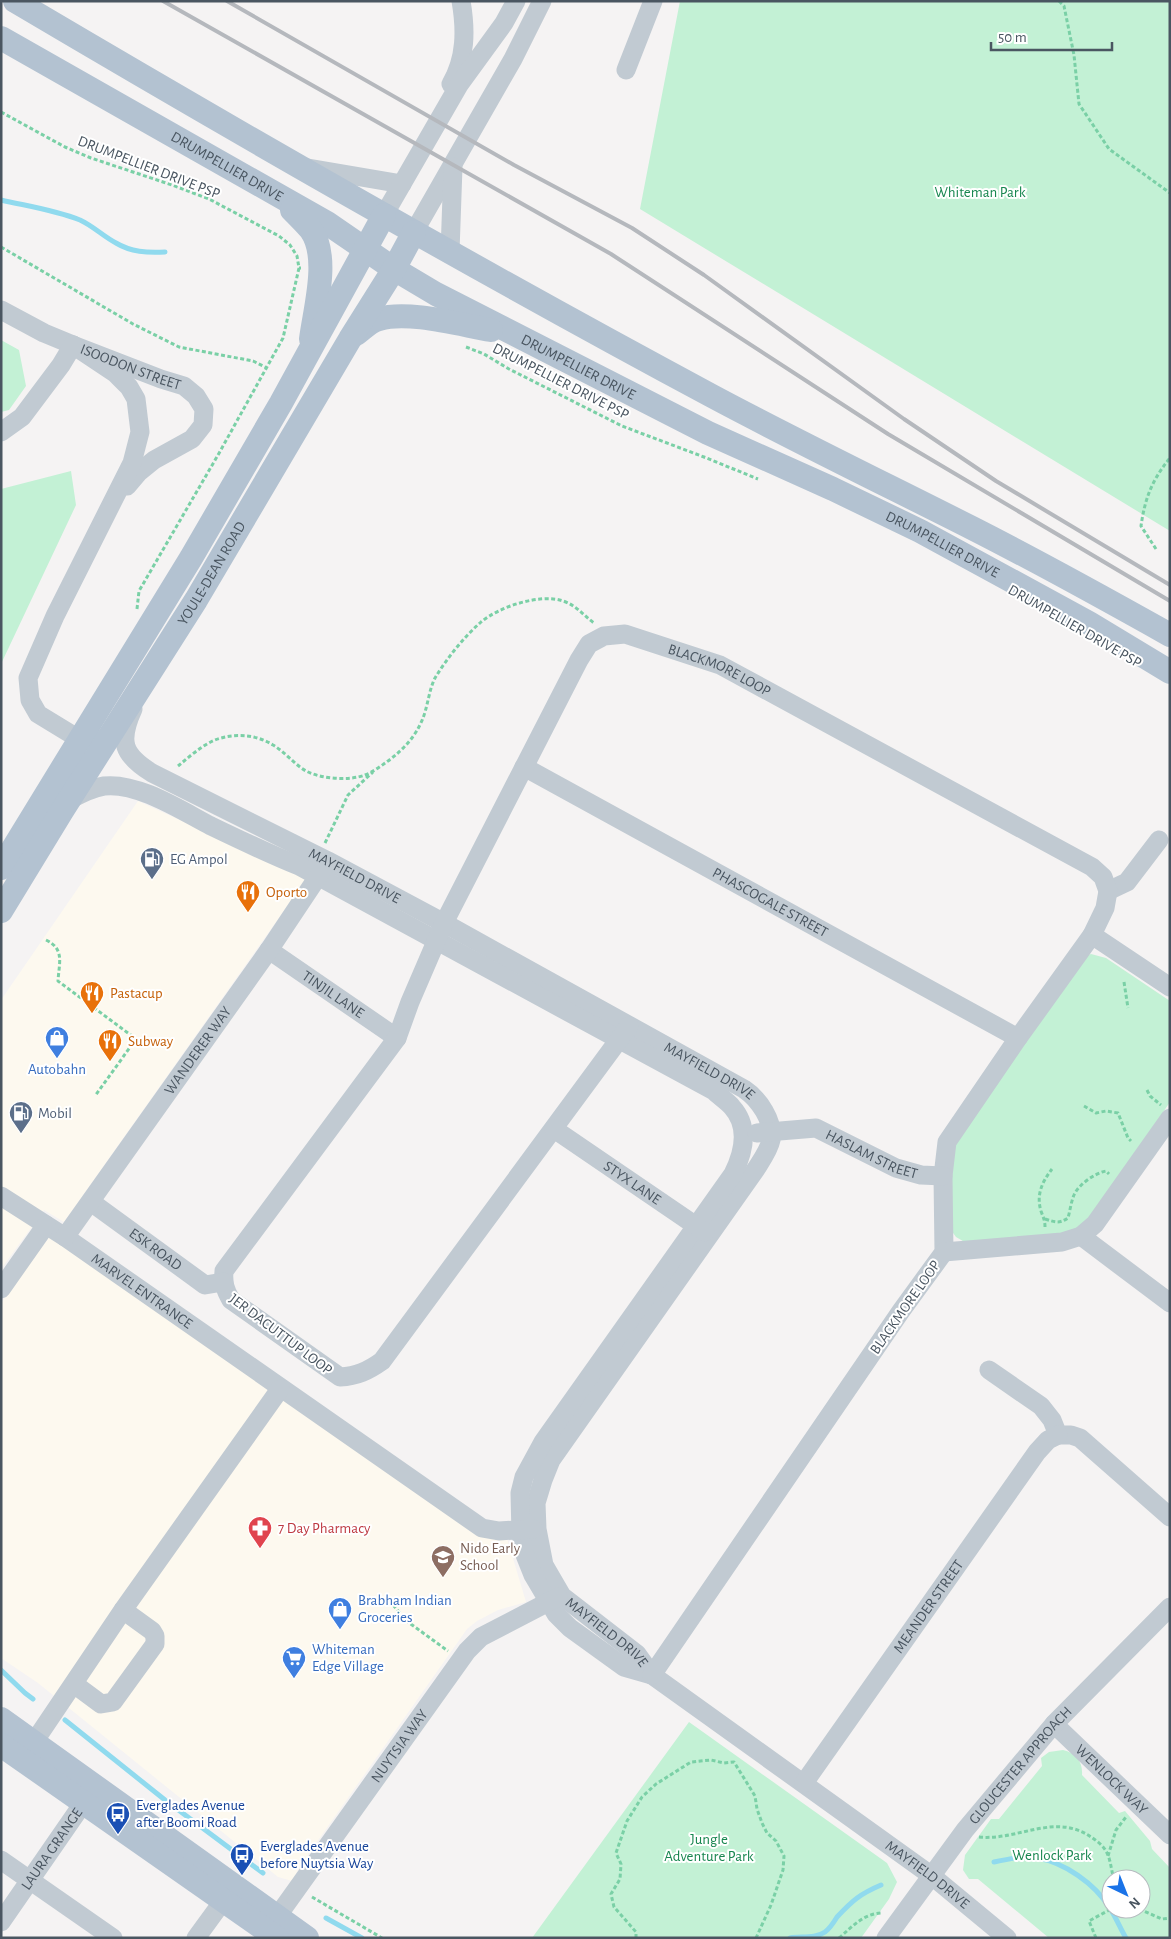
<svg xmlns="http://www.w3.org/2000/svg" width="1171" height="1939" font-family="'Alegreya Sans',sans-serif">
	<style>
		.commercial { fill: #fdf9ef }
		.green { fill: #c3f1d5; fill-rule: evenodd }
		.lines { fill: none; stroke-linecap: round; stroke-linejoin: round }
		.stream { stroke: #90daee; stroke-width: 5 }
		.path { stroke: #7ad0a6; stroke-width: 3; stroke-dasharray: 4 2.5; stroke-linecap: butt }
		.minor { stroke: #c1cad2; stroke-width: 19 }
		.major { stroke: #b3c2d1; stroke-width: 24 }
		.rail { stroke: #b5b8bd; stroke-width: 4 }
		.labels { text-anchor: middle; stroke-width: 4; stroke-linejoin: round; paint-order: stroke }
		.street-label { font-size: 15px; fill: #4a5661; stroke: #fff }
		.park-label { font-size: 15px; fill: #17864f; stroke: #fff }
		.service-label { font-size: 15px; fill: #4e5e75; stroke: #fff; text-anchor: start }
		.food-label { font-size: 15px; fill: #c56008; stroke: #fff; text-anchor: start }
		.shop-label { font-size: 15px; fill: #366cbe; stroke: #fff; text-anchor: start }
		.health-label { font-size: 15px; fill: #be3a42; stroke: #fff; text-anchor: start }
		.education-label { font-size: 15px; fill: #785e54; stroke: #fff; text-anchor: start }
		.transit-label { font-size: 15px; fill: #164399; stroke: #fff; text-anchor: start }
	</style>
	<rect width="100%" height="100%" fill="#f5f3f3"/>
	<path class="commercial" d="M138,801l169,77 -243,344 -20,-12 -43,59v-269z
		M50,1236l456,299 20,67 -28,8 -21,11 -10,8 -167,237 -8,15 -14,-4 -240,-194 -37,-25v-355z"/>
	<path class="green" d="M680,1h490v530l-530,-322z
		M1,340l18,10 7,36 -17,24 -8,2z
		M71,471l5,34 -75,159v-175z
		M1091,954l15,4 64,43v101l-86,126 -33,12 -83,4 -12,-7 -8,-11 -1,-70 131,-197z
		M689,1722l198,141 10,19 -8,17 -28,39h-329z
		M1063,1750c13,3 20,12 19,25l37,38 6,-2 25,30 2,8 18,19v70h-121l-71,-59h-9l-6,-9 2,-15 26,-36h8l43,-53 -1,-8 8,-6zM1111,1879h30v30h-30z"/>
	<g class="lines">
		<path class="stream" d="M1,200c26,6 54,10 79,20 13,6 23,16 36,23 15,9 31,10 49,9
			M1,1670l24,23 8,6
			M65,1720l100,80 98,73
			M994,1862c14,-3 28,-6 43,-4 27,4 58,26 72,49 7,10 11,21 17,31
			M326,1918l36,20
			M790,1938c11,-2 25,1 35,-6 4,-3 9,-10 12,-15 16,-17 23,-23 44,-32"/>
		<path class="path" d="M1059,1l5,5 10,49 5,49 30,45 61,44
			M1,112l64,35 26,11 81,27 37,14 70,37 11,9 7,11 2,12h2
			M1,247l132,77 46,23 74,14 14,7
			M466,347l18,7 25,15 113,57 82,31 54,22
			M1156,549l-15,-23c4,-28 11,-46 29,-68
			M137,609l2,-18 79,-136 65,-117 16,-70
			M178,766c11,-9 23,-20 37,-26 18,-7 41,-6 58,5 12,7 21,19 33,26 15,8 43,10 59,4 8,-3 16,-9 23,-14 16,-12 28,-25 35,-43 5,-13 6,-28 12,-40 12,-20 29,-41 46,-56 18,-15 59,-29 82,-21 13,4 20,14 31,22
			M325,843l23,-48 25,-23
			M46,940c19,9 13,23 12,41l78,58 -41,57
			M1124,982l4,26
			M1147,1090l3,6 11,9
			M1084,1106l12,7 10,-2 12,2 10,25 3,3
			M1045,1219c10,3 14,5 23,-1 2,-7 3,-16 6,-23 4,-10 21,-22 32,-24l3,3
			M1045,1227c0,-7 -2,-10 -4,-16 -5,-16 1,-29 11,-42
			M393,1605l15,17 40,29
			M979,1837c39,4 76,-25 112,0 6,4 13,9 16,16 4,8 4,17 7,26
			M1108,1856l8,-26 10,-13
			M312,1897l70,41
			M1139,1909l23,10 8,-1
			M636,1938v-6l-22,-25 -3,-13 9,-15 1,-15 -5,-11 11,-32 15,-24 14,-13 35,-22 20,-2 13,3 10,-1 21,34 2,13 5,14 5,10 9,8 8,15 -1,14 -12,35 -15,33
			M839,1938c14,-12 25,-25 44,-25
			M1096,1938l-7,-17 22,-12"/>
		<g class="minor">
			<path d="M626,70l27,-69"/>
			<path d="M451,84c15,-26 15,-54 10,-83"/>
			<path d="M308,168l94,16"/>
			<path d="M384,215l75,-130 45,-62 12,-22"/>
			<path d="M414,232l99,-173 29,-58"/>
			<path d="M450,252l3,-85"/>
			<path id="s1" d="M1,310l43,23 29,12 88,34 23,7 12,10 8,13 -1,16 -11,14 -38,21 -16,13 -11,13"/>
			<path d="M73,345l42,28 14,14 7,12 4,33 -8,31 -77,153 -27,62 2,22 8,14 41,25 14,-2"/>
			<path d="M1,432l21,-15 39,-52 12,-20"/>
			<path id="s2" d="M133,709c-15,33 -10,46 19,64l176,88 116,62 300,166c15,10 30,32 27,51 -2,10 -10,21 -15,29l-205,291 -8,20 -7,23 1,26 7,36 18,31 75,58 15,21 280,201 75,62"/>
			<path id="s3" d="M524,767l494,271"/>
			<path d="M69,800c11,-6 22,-12 35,-14 34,-4 78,25 107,40 29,14 58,28 88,40l415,225c5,5 13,10 18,16 18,20 12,45 1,67l-190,268 -19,35 -4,16 1,42 4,20 8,20 23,39 14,14 54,39 28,8"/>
			<path d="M1108,891l19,-9 32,-42"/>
			<path d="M1092,935l78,52"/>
			<path id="s4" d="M269,950l128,88"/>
			<path id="s5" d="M629,1026l-247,335c-14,10 -25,15 -42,16l-109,-77c-6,-10 -8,-17 -7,-29l173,-233 13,-36 34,-79 135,-263 10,-16 15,-8 21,-2 95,31 372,202 11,10 5,14 -3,17 -13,27 -74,103 -71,104 -4,34 1,76 -43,59 -249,364"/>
			<path id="s6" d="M554,1129l151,103"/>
			<path id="s7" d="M757,1133l59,-5 80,40 25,7 22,1"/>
			<path id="s8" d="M1,1196l64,41 417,291 17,3 34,-2"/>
			<path id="s9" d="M91,1202l114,83 18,-3"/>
			<path d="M1081,1236l89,67"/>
			<path id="s10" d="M65,1237l204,-287 56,-84"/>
			<path d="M944,1252l118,-10 19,-6 14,-12 75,-106"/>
			<path d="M1,1289l45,-64"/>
			<path d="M989,1370l52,36 11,14 6,15h13l9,3 90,79"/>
			<path d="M74,1684l27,20 12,-2 42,-58v-8l-3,-5 -29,-21"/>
			<path id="s11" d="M1054,1724l116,111"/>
			<path d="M34,1742l89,-132 157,-221"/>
			<path id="s12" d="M804,1783l233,-331 11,-12 10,-5"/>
			<path d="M1,1860l112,78"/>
			<path id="s13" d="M1,1922l83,-120"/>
			<path id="s14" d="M269,1928l198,-277 14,-14 77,-40"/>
			<path d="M196,1938l27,-37"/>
			<path id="s15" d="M886,1938l79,-108 89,-106 116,-117"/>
		</g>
		<g class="major">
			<path d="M15,1c230,136 462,269 697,395 86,46 173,88 260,132 67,34 132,70 198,107"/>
			<path id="s16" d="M1,38l326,185 67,46 42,25 272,139 125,56 87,42 169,92 81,49"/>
			<path d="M292,210c6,6 13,13 19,20 19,27 4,78 0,109"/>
			<path d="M356,334c7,-5 14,-13 23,-15 29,-9 82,6 112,11"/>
			<path d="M1,868l190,-310 90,-155 103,-188"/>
			<path id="s17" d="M1,911l61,-100 134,-211 154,-261 44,-70 20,-37"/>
			<path d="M1,1719l306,219"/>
			<path d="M1,1745l276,193"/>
		</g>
		<path class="rail" d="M163,1l448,253 277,180 282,167
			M227,1l287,164 118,63 72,47 200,144 92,62 174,104"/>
	</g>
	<defs>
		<g id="fuel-pin" transform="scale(1.25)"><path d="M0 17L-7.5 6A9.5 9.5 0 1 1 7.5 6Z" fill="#5c6f8a" stroke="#fff"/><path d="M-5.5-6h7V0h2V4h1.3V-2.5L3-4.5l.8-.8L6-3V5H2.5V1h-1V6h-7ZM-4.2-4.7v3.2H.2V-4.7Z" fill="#fff"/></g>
		<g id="restaurant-pin" transform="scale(1.25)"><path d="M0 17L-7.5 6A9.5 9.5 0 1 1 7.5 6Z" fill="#e8710a" stroke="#fff"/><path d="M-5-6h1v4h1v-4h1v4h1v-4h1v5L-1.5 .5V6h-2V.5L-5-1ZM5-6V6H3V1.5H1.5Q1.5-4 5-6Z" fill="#fff"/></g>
		<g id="shop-pin" transform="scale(1.25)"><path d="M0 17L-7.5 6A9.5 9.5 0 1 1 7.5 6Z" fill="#3f7fe0" stroke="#fff"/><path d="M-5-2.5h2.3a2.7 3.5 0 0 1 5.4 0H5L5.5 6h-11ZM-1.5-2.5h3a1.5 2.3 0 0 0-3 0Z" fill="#fff"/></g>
		<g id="pharmacy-pin" transform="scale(1.25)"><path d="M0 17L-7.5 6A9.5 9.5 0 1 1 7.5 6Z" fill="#e0444e" stroke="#fff"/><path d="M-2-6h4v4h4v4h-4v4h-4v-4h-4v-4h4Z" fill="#fff"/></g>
		<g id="school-pin" transform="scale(1.25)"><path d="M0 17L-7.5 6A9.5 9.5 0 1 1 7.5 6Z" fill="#8d6e63" stroke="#fff"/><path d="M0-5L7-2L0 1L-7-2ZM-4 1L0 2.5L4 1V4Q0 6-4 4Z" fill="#fff"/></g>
		<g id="supermarket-pin" transform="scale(1.25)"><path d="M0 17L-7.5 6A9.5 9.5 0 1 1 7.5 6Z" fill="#3f7fe0" stroke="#fff"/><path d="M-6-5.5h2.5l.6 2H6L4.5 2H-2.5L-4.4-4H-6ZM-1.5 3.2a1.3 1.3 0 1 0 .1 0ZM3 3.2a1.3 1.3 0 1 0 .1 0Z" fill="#fff"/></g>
		<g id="bus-pin" transform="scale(1.25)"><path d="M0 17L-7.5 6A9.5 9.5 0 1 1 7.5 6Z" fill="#1a4fb4" stroke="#fff"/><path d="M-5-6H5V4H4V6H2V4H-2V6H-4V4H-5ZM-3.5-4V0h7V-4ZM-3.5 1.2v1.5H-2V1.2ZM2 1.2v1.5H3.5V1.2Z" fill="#fff"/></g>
	</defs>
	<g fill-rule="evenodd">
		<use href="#fuel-pin" x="152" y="859"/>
		<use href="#restaurant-pin" x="248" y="892"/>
		<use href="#restaurant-pin" x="92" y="993"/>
		<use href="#shop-pin" x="57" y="1038"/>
		<use href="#restaurant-pin" x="110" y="1041"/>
		<use href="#fuel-pin" x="21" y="1113"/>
		<use href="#pharmacy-pin" x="260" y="1528"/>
		<use href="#school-pin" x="443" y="1557"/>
		<use href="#shop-pin" x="340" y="1609"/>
		<use href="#supermarket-pin" x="294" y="1658"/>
		<use href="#bus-pin" x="118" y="1814"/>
		<use href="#bus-pin" x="242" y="1855"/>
	</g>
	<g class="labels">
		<g class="street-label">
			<text transform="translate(149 167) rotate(21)" y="5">DRUMPELLIER DRIVE PSP</text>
			<text dy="5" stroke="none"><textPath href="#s16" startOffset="260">DRUMPELLIER DRIVE</textPath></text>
			<text dy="5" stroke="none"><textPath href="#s16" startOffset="665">DRUMPELLIER DRIVE</textPath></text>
			<text dy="5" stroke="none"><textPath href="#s1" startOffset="142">ISOODON STREET</textPath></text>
			<text transform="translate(561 381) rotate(27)" y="5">DRUMPELLIER DRIVE PSP</text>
			<text dy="5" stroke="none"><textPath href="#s16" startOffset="1070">DRUMPELLIER DRIVE</textPath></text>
			<text dy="5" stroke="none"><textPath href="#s17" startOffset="398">YOULE-DEAN ROAD</textPath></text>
			<text transform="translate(1075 626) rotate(30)" y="5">DRUMPELLIER DRIVE PSP</text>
			<text dy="5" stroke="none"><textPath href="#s5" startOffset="1494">BLACKMORE LOOP</textPath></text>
			<text dy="5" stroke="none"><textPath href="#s2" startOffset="304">MAYFIELD DRIVE</textPath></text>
			<text dy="5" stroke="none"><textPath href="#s3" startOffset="281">PHASCOGALE STREET</textPath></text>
			<text dy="5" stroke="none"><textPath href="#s4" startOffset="78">TINJIL LANE</textPath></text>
			<text dy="5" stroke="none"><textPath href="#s10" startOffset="229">WANDERER WAY</textPath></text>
			<text dy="5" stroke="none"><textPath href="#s2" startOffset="709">MAYFIELD DRIVE</textPath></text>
			<text dy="5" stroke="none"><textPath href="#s7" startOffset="121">HASLAM STREET</textPath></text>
			<text dy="5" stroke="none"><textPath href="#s6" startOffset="95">STYX LANE</textPath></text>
			<text dy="5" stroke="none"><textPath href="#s9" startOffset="80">ESK ROAD</textPath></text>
			<text dy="5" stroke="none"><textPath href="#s8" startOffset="170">MARVEL ENTRANCE</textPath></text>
			<text transform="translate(905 1307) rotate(-55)" y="5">BLACKMORE LOOP</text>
			<text transform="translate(281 1334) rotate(37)" y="5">JER DACUTTUP LOOP</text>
			<text dy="5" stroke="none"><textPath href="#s12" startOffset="216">MEANDER STREET</textPath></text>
			<text dy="5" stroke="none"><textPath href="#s2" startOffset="1399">MAYFIELD DRIVE</textPath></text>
			<text dy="5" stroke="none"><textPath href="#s14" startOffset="224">NUYTSIA WAY</textPath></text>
			<text dy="5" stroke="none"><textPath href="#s15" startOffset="219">GLOUCESTER APPROACH</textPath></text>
			<text dy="5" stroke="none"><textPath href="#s11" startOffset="80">WENLOCK WAY</textPath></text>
			<text dy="5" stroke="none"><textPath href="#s13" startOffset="89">LAURA GRANGE</textPath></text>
			<text dy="5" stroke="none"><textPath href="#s2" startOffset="1802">MAYFIELD DRIVE</textPath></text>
		</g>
		<g class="park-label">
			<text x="980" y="197">Whiteman Park</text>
			<text x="709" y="1844">Jungle<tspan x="709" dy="17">Adventure Park</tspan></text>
			<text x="1052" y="1860">Wenlock Park</text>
		</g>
		<g class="service-label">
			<text x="170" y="864">EG Ampol</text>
			<text x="38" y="1118">Mobil</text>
		</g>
		<g class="food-label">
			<text x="266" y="897">Oporto</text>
			<text x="110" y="998">Pastacup</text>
			<text x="128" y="1046">Subway</text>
		</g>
		<g class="shop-label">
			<text x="57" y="1074" text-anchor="middle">Autobahn</text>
			<text x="358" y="1605">Brabham Indian<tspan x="358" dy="17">Groceries</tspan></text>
			<text x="312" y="1654">Whiteman<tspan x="312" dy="17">Edge Village</tspan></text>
		</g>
		<g class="health-label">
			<text x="278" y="1533">7 Day Pharmacy</text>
		</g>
		<g class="education-label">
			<text x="460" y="1553">Nido Early<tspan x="460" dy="17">School</tspan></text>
		</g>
		<g class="transit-label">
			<text x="136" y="1810">Everglades Avenue<tspan x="136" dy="17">after Boomi Road</tspan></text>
			<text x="260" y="1851">Everglades Avenue<tspan x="260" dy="17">before Nuytsia Way</tspan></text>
		</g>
	</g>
	<rect width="1171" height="1939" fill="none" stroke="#4a5661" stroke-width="5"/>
	<g transform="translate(1126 1894) rotate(137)"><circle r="24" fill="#ffffff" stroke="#b7bbc0"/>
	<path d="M0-4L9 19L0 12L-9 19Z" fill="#1a73e8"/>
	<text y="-8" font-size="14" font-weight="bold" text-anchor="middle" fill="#4a5661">N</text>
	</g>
	<path d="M991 42v8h121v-8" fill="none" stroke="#4a5661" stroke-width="2.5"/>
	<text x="998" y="42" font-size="15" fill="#4a5661" stroke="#ffffff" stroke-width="4" paint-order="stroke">50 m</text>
</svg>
